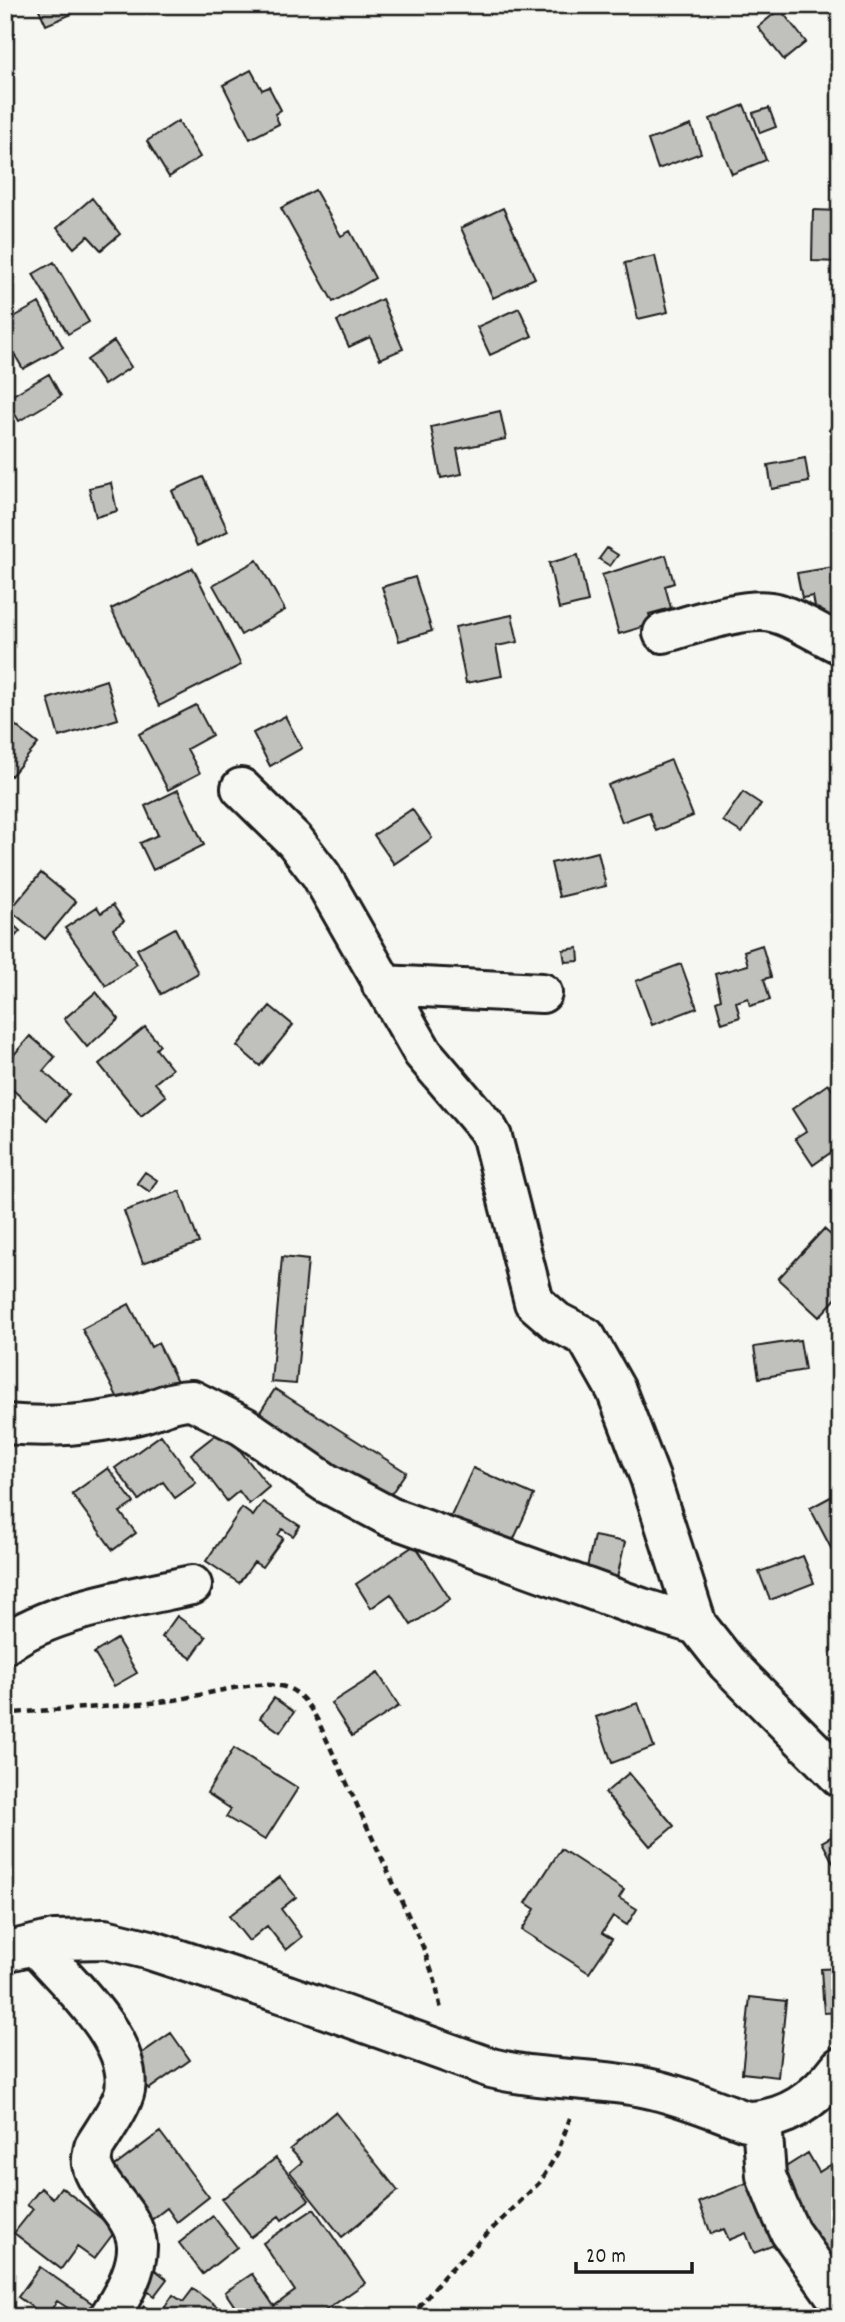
<svg xmlns="http://www.w3.org/2000/svg" width="845" height="2322" font-family="Dekko,sans-serif">
	<style>
		.building { fill: #c0c0bd; stroke: #1c1c1c; stroke-width: 2 }
		.lines { fill: none; stroke-linecap: round; stroke-linejoin: round }
		.street-casing { stroke: #1c1c1c; stroke-width: 44 }
		.path { stroke: #1c1c1c; stroke-width: 4.5; stroke-dasharray: 7 5; stroke-linecap: butt }
		.street { stroke: #f6f6f2; stroke-width: 38 }
	</style>
	<rect width="100%" height="100%" fill="#f6f6f2"/>
	<filter id="ink" filterUnits="userSpaceOnUse"><feTurbulence type="fractalNoise" baseFrequency=".0143" numOctaves="2"/><feDisplacementMap in="SourceGraphic" scale="14" xChannelSelector="R" yChannelSelector="G"/><feConvolveMatrix kernelMatrix="1 2 1 2 8 2 1 2 1" color-interpolation-filters="sRGB"/></filter>
	<g filter="url(#ink)">
		<path class="building" d="M37,5h32l3,9 -26,11z
			M780,9l26,33 -22,18 -26,-33z
			M251,70l11,20 7,-3 12,23 -6,4 4,10 -29,15 -27,-54z
			M744,105l22,55 -34,14 -22,-55z
			M769,108l7,19 -16,6 -7,-20z
			M178,121l22,36 -31,20 -22,-36z
			M691,125l10,28 -43,16 -10,-29z
			M315,190l26,46 9,-5 25,47 -42,24 -52,-94z
			M92,198l28,36 -19,16 -13,-14 -14,12 -17,-20z
			M503,208l32,70 -42,20 -32,-70z
			M813,210l27,1v51l-28,-1z
			M655,256l13,56 -30,7 -13,-56z
			M54,262l35,60 -21,12 -35,-60z
			M382,299l21,50 -23,10 -10,-22 -21,10 -12,-26z
			M39,303l24,44 -40,22 -18,-31v-16z
			M519,308l13,28 -42,19 -13,-28z
			M114,341l17,26 -27,18 -17,-25z
			M49,374l12,22 -42,25 -13,-22z
			M500,411l6,28 -49,10 5,25 -21,4 -10,-51z
			M840,415v23l-11,-8z
			M805,458l4,24 -37,7 -4,-24z
			M203,477l25,54 -31,15 -25,-55z
			M111,483l6,28 -21,6 -7,-29z
			M607,548l11,7 -8,11 -11,-7z
			M578,555l10,47 -29,7 -10,-46z
			M666,555l8,28 -9,3 6,22 -22,6 3,10 -33,10 -17,-59z
			M257,560l28,50 -44,25 -28,-50z
			M840,566v59l-21,4 -6,-33 -11,2 -5,-25z
			M193,568l48,97 -82,41 -48,-97z
			M415,577l17,54 -33,10 -17,-54z
			M512,615l6,27 -22,4 6,30 -36,7 -11,-56z
			M106,680l12,39 -59,18 -11,-38z
			M196,705l16,30 -25,14 13,24 -32,17 -29,-56z
			M285,716l17,32 -32,18 -17,-33z
			M5,717l33,27 -27,32 -6,-5z
			M671,760l22,56 -37,15 -7,-19 -27,10 -14,-37z
			M178,790l26,55 -51,25 -13,-27 18,-8 -13,-29z
			M743,792l18,12 -19,29 -19,-12z
			M412,809l20,29 -38,26 -20,-29z
			M598,852l8,34 -47,11 -8,-34z
			M41,873l35,29 -31,37 -35,-29z
			M113,905l11,16 -11,8 24,35 -31,22 -41,-58 32,-21 4,6z
			M5,917l15,14 -15,17z
			M175,928l23,45 -37,21 -24,-45z
			M762,945l9,32 -7,2 6,21 -20,6 -2,-8 -12,4 4,15 -18,6 -6,-22 5,-2 -6,-25 33,-9 -4,-14z
			M578,948l1,13 -14,1 -2,-12z
			M681,964l16,44 -45,17 -16,-44z
			M96,992l23,27 -32,28 -23,-28z
			M270,1006l23,19 -33,41 -23,-20z
			M145,1027l15,18 -4,4 16,20 -17,14 11,13 -25,20 -42,-52z
			M30,1036l25,21 -12,14 26,23 -22,26 -42,-37v-18z
			M828,1084l12,16v46l-27,19 -18,-27 11,-7 -14,-22z
			M145,1172l12,8 -7,12 -13,-9z
			M180,1191l19,52 -56,20 -19,-52z
			M824,1229l16,14v51l-21,23 -41,-38z
			M282,1257l26,3 -12,124 -25,-2z
			M129,1304l22,43 7,-4 20,40 -54,27 -42,-81z
			M800,1340l5,30 -46,8 -5,-31z
			M275,1389l131,83 -19,28 -130,-83z
			M223,1429l46,58 -20,17 -10,-13 -12,10 -36,-47z
			M161,1435l35,48 -21,15 -12,-16 -24,18 -24,-32z
			M108,1468l26,35 -14,9 16,21 -23,17 -41,-56z
			M473,1468l61,27 -28,61 -60,-29z
			M840,1492v53l-8,5 -22,-42z
			M263,1502l37,24 -7,10 -11,-7 -4,6 5,3 -21,29 -8,-5 -15,21 -33,-22 36,-53 11,8z
			M594,1536l31,6 -8,36 -31,-6z
			M415,1545l35,54 -39,26 -20,-31 -20,14 -15,-24z
			M803,1556l11,27 -44,17 -11,-28z
			M177,1616l29,21 -15,21 -29,-21z
			M117,1639l20,34 -23,13 -20,-33z
			M378,1673l21,33 -47,30 -21,-33z
			M274,1698l20,14 -14,20 -20,-14z
			M638,1703l16,44 -42,16 -16,-46z
			M234,1748l64,40 -33,52 -39,-23 5,-8 -24,-16z
			M629,1773l45,53 -24,20 -45,-53z
			M840,1832v37l-3,1 -15,-28z
			M561,1849l63,41 -5,8 18,11 -10,16 -14,-9 -11,17 10,6 -23,34 -67,-43 13,-21 -9,-6z
			M280,1877l16,20 -15,12 21,28 -16,13 -19,-24 -18,15 -20,-25z
			M840,1968v44l-16,1 -3,-44z
			M750,1997l36,4 -8,76 -36,-4z
			M171,2033l19,27 -41,29 -20,-27z
			M335,2112l63,79 -56,46 -52,-65 12,-10 -12,-13z
			M160,2132l49,65 -32,25 -10,-14 -25,19 -39,-52z
			M808,2153l11,19 21,-13v104l-11,6 -56,-94z
			M276,2158l33,42 -27,20 -3,-4 -28,21 -29,-38z
			M754,2180l25,63 -25,10 -8,-20 -17,7 -5,-11 -13,5 -12,-32z
			M61,2187l55,43 -22,29 -17,-12 -16,22 -47,-36 19,-24 -6,-4 14,-17 12,10z
			M314,2209l51,74 -49,34h-74l-17,-25 27,-18 22,32 21,-15 -32,-48z
			M213,2216l24,31 -34,27 -24,-31z
			M150,2266l17,13 -13,17 -17,-13z
			M40,2267l59,41 -6,9h-27l5,-7 -14,-9 -11,16 -28,-20z
			M193,2289l26,19 -6,9h-77l8,-11 14,11 15,-22 10,7z"/>
		<g class="lines">
			<g class="street-casing">
				<path id="street" d="M663,633c29,-8 85,-28 113,-20 21,6 43,21 64,31
					M241,788l54,53 26,34 102,178 64,75 5,9 42,165 23,20 29,15 30,53 34,88 47,147 30,38 113,114
					M382,985l160,8
					M5,1424c48,4 83,1 130,-9 19,-4 37,-16 57,-15l51,26 83,57 64,34 252,91 55,17
					M5,1644c45,-34 132,-47 187,-59
					M36,1946c31,36 97,93 89,144 -3,16 -22,42 -31,57 -1,6 -3,11 -2,17 4,25 43,49 45,81 1,25 -15,52 -28,72
					M5,1952l49,-12 51,-1 45,11 137,45 204,73c51,13 105,9 156,20 34,7 66,21 99,33 41,0 70,-22 94,-54
					M762,2121l4,55 12,30 12,26 50,70"/>
			</g>
			<path class="path" d="M5,1714c54,-6 109,-6 162,-13 33,-4 82,-21 113,-15 19,3 29,19 38,35l105,226 12,34 6,29
				M411,2317l33,-41 96,-94 17,-28 13,-36"/>
			<use href="#street" class="street"/>
		</g>
	</g>
	<rect width="845" height="2322" fill="none" stroke="#f6f6f2" stroke-width="28"/>
	<rect x="14" y="14" width="817" height="2294" fill="none" stroke="#1c1c1c" stroke-width="2.5" filter="url(#ink)"/>
	<path d="M576 2262v10h116v-10" fill="none" stroke="#1c1c1c" stroke-width="3.5"/>
	<text x="586" y="2262" font-size="21" fill="#1c1c1c" stroke="#f6f6f2" stroke-width="5" paint-order="stroke">20 m</text>
</svg>
